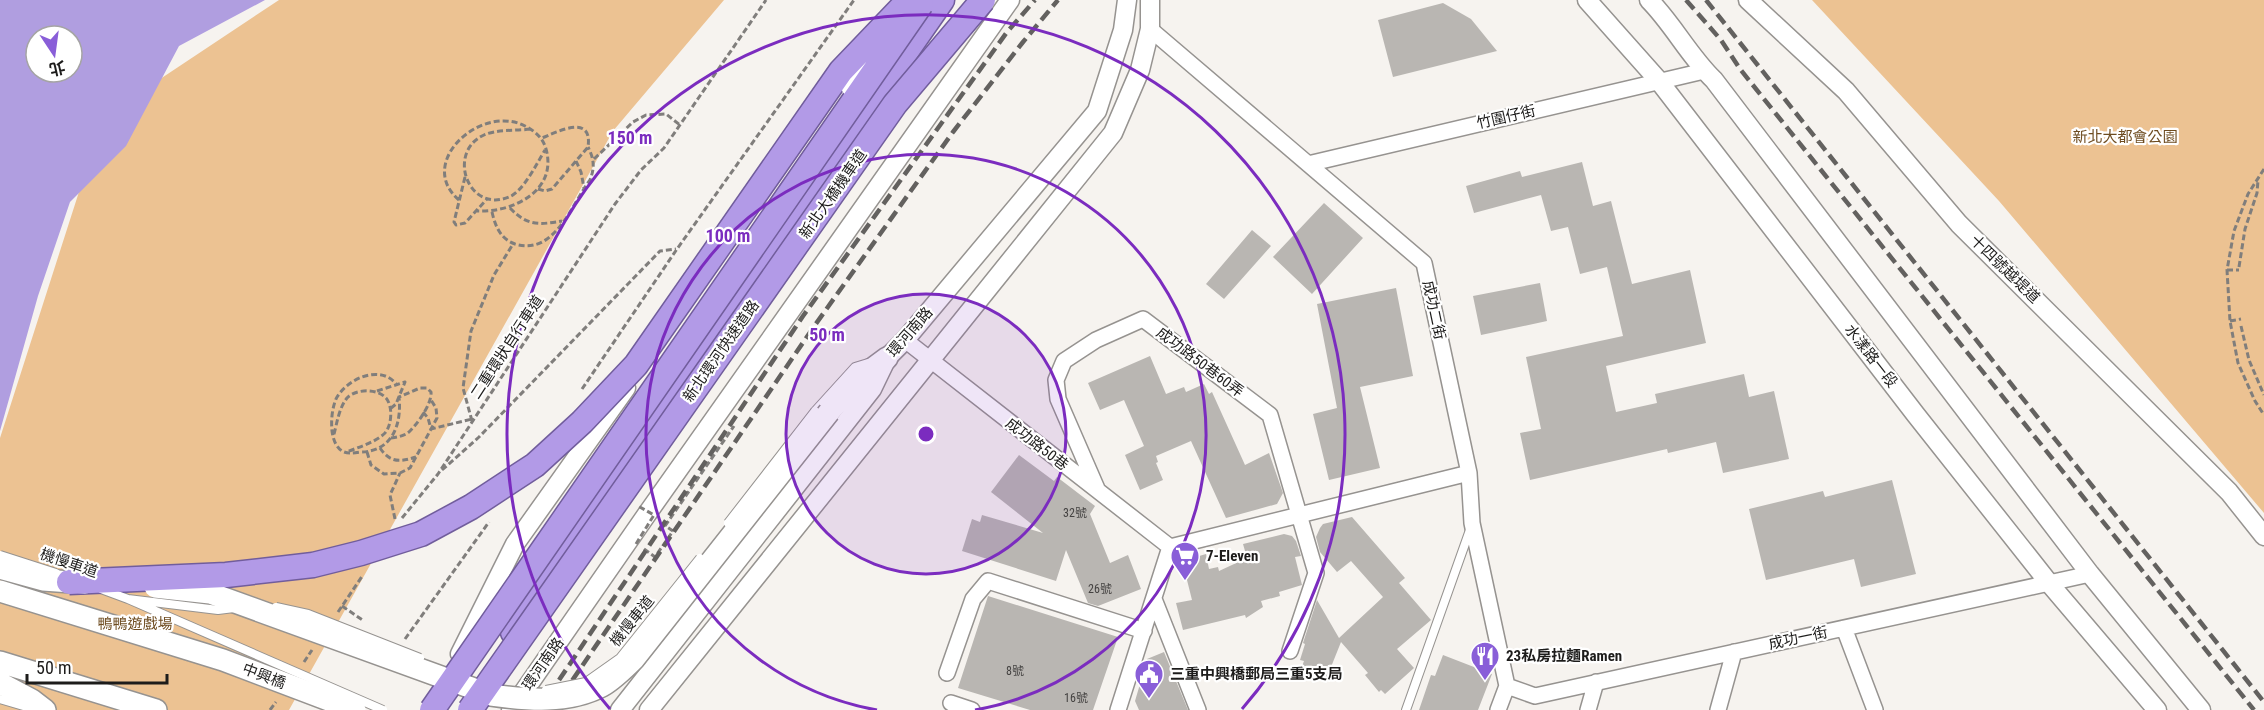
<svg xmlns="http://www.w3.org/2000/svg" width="2264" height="710" font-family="'Roboto Condensed','Noto Sans TC',sans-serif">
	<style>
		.green { fill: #ecc292 }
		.water { fill: #b09ee0; fill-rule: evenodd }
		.building { fill: #b9b6b2 }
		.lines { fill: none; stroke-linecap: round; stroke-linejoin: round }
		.service-casing { stroke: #969390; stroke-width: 10 }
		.minor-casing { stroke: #969390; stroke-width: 18 }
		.tertiary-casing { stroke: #969390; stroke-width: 21 }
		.secondary-casing { stroke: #969390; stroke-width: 24 }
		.trunk-casing { stroke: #715d9c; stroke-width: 27 }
		.path { stroke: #807e7c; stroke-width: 3; stroke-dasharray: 6 3; stroke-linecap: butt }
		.service { stroke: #fff; stroke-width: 8 }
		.minor { stroke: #fff; stroke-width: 15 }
		.tertiary { stroke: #fff; stroke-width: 18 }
		.secondary { stroke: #fff; stroke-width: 21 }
		.trunk { stroke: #b29ae7; stroke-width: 24 }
		.rail { stroke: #63615f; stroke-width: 4.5; stroke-dasharray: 12 6; stroke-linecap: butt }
		.service-bridge-casing { stroke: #969390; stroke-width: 10; stroke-linecap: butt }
		.minor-bridge-casing { stroke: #969390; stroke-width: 18; stroke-linecap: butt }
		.secondary-bridge-casing { stroke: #969390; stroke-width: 24; stroke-linecap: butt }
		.trunk-bridge-casing { stroke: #715d9c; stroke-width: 27; stroke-linecap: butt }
		.path-bridge { stroke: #807e7c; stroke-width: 3; stroke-dasharray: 6 3; stroke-linecap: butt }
		.service-bridge { stroke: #fff; stroke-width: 8 }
		.minor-bridge { stroke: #fff; stroke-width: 15 }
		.secondary-bridge { stroke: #fff; stroke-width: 21 }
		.trunk-bridge { stroke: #b29ae7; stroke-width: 24 }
		.ring { fill: none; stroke: #7b2cbf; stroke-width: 3 }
		.labels { text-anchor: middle; stroke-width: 4.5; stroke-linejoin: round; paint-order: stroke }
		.number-label { font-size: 12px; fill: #444241 }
		.street-label { font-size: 15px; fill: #1d1c1b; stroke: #fff }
		.park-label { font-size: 15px; fill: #6e4c20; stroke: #fff }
		.poi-label { font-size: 15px; font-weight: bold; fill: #1d1c1b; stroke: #fff; text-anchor: start }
		.centre { fill: #7b2cbf; stroke: #fff; stroke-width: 3 }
		.ring-label { font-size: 18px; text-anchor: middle; font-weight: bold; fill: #7b2cbf; stroke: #fff; stroke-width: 4.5; stroke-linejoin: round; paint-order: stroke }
	</style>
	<rect width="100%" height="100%" fill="#f6f3ef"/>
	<path class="green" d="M279,0h445l-111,131 -324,579h-289v-272l103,-321z
		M1812,0h452v513l-265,-312z"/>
	<path class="water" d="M0,0h265l-86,46 -53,100 -56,56 -32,94 -38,135zM36,36h36v36h-36z"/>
	<path class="building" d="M1443,3l28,16 26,32 -104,26 -15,-57z
		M1582,162l11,44 18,-5 21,83 58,-14 16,73 -100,23 10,46 41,-9 -2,-9 89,-20 5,23 25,-6 15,68 -66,14 -7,-31 -48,11 -1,-4 -137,31 -10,-47 21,-4 -15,-72 97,-21 -16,-69 -27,7 -12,-47 -17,4 -10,-36 -67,18 -8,-27 54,-15 2,6z
		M1324,203l39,35 -51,56 -39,-37z
		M1252,230l19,16 -47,53 -18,-15z
		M1540,283l7,38 -66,14 -8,-39z
		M1396,288l17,88 -53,11 20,81 -51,12 -16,-66 24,-6 -20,-104z
		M1150,356l16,38 18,-7 2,5 18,-8 5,10 3,-2 33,73 24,-12 14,40 -6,11 -51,14 -35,-77 -35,15 2,6 -2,1 7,17 -23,10 -15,-35 19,-9 -20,-46 -24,10 -12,-27z
		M1019,455l35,26 3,-4 38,29 -5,8 20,49 18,-8 13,34 -43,17 -10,-3 -22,-53 -10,31 -94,-30 10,-32 8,3 2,-7 61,18 -52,-41z
		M1892,480l24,94 -55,13 -7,-28 -88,21 -17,-71 74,-18 2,6z
		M1352,517l53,61 -6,5 32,37 -34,29 17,19 -29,26 -4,-4 -2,2 -14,-17 3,-2 -27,-31 -14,35 -26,-8 3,-8 -4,-1 5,-16 -2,-1 14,-43 22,38 44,-41 -32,-36 -14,11 -17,-20 -4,-15 4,-9 3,-4z
		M1284,534l8,2 4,5 5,15 -6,1 7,28 -23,7 1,4 -19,5 2,6 -17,11 -1,-3 -62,15 -7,-27 16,-3 -9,-36 6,-5 17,-5 3,15 9,-2 1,4 28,-13 -4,-14z
		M988,596l130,41 -25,73h-63l-72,-22z
		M1164,652l24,58h-49l-4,-9 5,-17 7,-3 -4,-8 5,-2 -3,-5 4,-2 -2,-5z
		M1443,655l49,19 -14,36h-59l12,-35 4,1z"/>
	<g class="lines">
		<g class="service-casing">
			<path id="service" d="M815,411l40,-44 13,-4
				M0,699l27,8
				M1406,710l65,-183"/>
		</g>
		<g class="minor-casing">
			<path id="minor" d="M1150,29l274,234 45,210 3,50 35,163 -9,24
				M1308,164l396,-93
				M905,340l265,207
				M1098,491l-40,-92 -2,-19 8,-19 32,-21 47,-21 127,96 46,158 -26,78
				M1170,547l299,-74
				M1154,599l44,111
				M1844,628l31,82
				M947,673l26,-74 15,-18 156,50
				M1507,686l28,10 555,-122
				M951,703l21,7
				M1118,710l52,-163
				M1588,710l8,-28
				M1718,710l16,-58"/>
		</g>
		<g class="tertiary-casing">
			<path id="tertiary" d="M1587,0l72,81 257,334 133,168 108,127
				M1649,0c24,24 40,56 65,80l376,494 111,136
				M1748,0l98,91 113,133 270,268 35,44
				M460,654l55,-110 111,-156
				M511,710l136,-196 363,-514
				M620,710l252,-321 15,-31 18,-18 192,-229 26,-81 4,-30
				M649,710l464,-577 27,-63 10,-41v-29"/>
		</g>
		<g class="secondary-casing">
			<path id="secondary" d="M829,412l31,-34 27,-20
				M0,662l156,48
				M0,683l32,17 13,10"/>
		</g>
		<g class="trunk-casing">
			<path id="trunk" d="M513,632l80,-130 349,-502"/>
		</g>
		<path class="path" d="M530,129c-13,2 -33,0 -46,6 -38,17 -16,79 25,62 14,-5 28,-34 36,-47
			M594,159l39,-37 13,-7 20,-1 14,11
			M576,161l5,11 3,16
			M2264,169l-16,25 -14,37 -7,39 3,51 8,42 17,38 9,14
			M465,177l-11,45 2,3 9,-2 22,-24
			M538,189l7,2 7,-2 36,-42c5,-34 -31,-15 -46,-9
			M459,200c-44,-37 22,-97 66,-74 10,5 18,12 21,23 12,42 -34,64 -69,62
			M510,208c17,18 29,17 52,13
			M492,212c3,13 8,27 23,32 40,12 56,-39 75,-64 5,-13 4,-21 -2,-33
			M2239,267l6,-38 12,-36 1,-13
			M2227,270h12
			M2230,321l11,-2
			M2241,326l8,34 15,35
			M582,389l95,-140 177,-249
			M377,391l28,-9 -9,22 -6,5
			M423,412l5,6 3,11 41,-10
			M472,421l-9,-33 8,-57 23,-56 19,-31
			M334,434c3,-11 5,-26 13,-36 8,-9 30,-10 39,0 7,8 6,27 -1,35 -10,10 -27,14 -38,19
			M391,438c7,-1 14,-2 19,-7 9,-9 22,-28 21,-39l-4,-4h-7l-21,9c3,28 -7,55 -39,55 -7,1 -13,2 -18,-1 -7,-5 -9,-13 -10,-20 -1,-11 0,-22 4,-32 10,-20 45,-36 61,-14
			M380,448c10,15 20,14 36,9
			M367,452l4,13 13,9 16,-1 10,-5 27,-50 -1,-10 -5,-8
			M442,470l37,-33 181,-186 16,-2
			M402,518l36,-44 177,-270 26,-34 23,-22 102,-148
			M395,519l-5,-24 10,-22
			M665,526l69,-100
			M644,549l11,8 18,-26 -9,-6
			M342,606l22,15
			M338,612l25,-37
			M405,639l84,-117
			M304,662l8,-12
			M270,710l6,-8"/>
		<use href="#service" class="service"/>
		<use href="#minor" class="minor"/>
		<use href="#tertiary" class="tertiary"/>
		<use href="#secondary" class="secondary"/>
		<use href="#trunk" class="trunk"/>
		<path class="rail" d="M1686,0l35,40 19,29 514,641
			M1706,0l558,702
			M539,710l264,-394 204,-284 28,-32
			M552,710l263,-385 138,-193 70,-90 35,-42"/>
		<g class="service-bridge-casing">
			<path id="service-bridge" d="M728,523l87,-112
				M0,555l56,18
				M101,589l27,10 255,111
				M128,599l90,11 16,-2
				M276,607l32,7 112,44
				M546,690l40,-8 34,-24 80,-100"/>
		</g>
		<g class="minor-bridge-casing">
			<path id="minor-bridge" d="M849,88l26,-40"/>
		</g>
		<g class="secondary-bridge-casing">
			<path id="secondary-bridge" d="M0,568l43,12 42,3
				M155,587l55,6 281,102c36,5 77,9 111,-9 12,-7 22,-17 32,-27l195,-247
				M0,591l223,69 132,50"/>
		</g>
		<g class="trunk-bridge-casing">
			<path id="trunk-bridge" d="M69,582l157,-7 87,-10 48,-12 60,-19 50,-27 64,-42 47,-43 54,-57 205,-294 68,-71
				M432,710l489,-706
				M470,710l425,-606 88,-104"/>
		</g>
		<path class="path-bridge" d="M636,544l18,-29 -16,-9"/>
		<use href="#service-bridge" class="service-bridge"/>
		<use href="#minor-bridge" class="minor-bridge"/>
		<use href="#secondary-bridge" class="secondary-bridge"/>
		<use href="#trunk-bridge" class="trunk-bridge"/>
	</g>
	<circle cx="926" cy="434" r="140" fill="#7b2cbf" fill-opacity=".12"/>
	<g class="ring">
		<circle cx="926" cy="434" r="140"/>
		<path d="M877 710A280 280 0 1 1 975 710"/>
		<path d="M610 709A419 419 0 1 1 1242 709"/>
	</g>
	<defs>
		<g id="supermarket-pin" transform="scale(1.5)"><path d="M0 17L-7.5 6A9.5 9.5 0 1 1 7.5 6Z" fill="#895ed8" stroke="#fff"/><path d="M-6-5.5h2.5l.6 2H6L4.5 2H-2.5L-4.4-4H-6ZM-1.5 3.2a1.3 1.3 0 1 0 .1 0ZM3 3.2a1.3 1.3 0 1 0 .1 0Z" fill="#fff"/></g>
		<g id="restaurant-pin" transform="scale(1.5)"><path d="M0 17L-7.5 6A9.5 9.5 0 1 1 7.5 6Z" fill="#895ed8" stroke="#fff"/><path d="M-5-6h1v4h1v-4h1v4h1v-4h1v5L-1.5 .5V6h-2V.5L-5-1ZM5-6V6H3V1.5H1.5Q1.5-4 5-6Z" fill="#fff"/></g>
		<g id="civic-pin" transform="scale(1.5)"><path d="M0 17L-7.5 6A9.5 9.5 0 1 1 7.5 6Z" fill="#895ed8" stroke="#fff"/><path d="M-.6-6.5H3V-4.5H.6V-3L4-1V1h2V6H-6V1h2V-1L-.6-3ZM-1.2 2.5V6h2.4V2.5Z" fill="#fff"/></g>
	</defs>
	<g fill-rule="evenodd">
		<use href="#supermarket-pin" x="1185" y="556"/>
		<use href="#restaurant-pin" x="1485" y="656"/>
		<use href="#civic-pin" x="1149" y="674"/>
	</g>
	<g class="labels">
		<g class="number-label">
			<text x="1075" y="517">32號</text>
			<text x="1100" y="593">26號</text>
			<text x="1015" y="675">8號</text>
			<text x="1076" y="702">16號</text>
		</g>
		<g class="street-label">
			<text transform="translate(1506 117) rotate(-13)" y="5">竹圍仔街</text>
			<text transform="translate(833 194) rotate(-55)" y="5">新北大橋機車道</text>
			<text transform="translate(2005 269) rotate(44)" y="5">十四號越堤道</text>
			<text transform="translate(1434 310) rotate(78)" y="5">成功二街</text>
			<text transform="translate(910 332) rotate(-49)" y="5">環河南路</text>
			<text transform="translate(507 347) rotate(-57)" y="5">二重環狀自行車道</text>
			<text transform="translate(721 351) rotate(-55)" y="5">新北環河快速道路</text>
			<text transform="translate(1871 356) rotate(52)" y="5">水漾路一段</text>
			<text transform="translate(1200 362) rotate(37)" y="5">成功路50巷60弄</text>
			<text transform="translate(1037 444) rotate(38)" y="5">成功路50巷</text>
			<text transform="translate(69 563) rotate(19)" y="5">機慢車道</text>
			<text transform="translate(632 621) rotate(-51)" y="5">機慢車道</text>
			<text transform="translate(1798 638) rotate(-12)" y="5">成功一街</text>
			<text transform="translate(543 664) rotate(-55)" y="5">環河南路</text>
			<text transform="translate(264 676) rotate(21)" y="5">中興橋</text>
		</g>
		<g class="park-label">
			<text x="2125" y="142">新北大都會公園</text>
			<text x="135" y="629">鴨鴨遊戲場</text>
		</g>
		<g class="poi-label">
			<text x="1206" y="561">7-Eleven</text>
			<text x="1506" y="661">23私房拉麵Ramen</text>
			<text x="1170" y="679">三重中興橋郵局三重5支局</text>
		</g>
	</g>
	<circle cx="926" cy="434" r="9" class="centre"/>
	<g class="ring-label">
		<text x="630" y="144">150 m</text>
		<text x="728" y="242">100 m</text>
		<text x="827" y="341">50 m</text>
	</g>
	<g transform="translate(54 54) rotate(167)"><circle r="28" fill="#ffffff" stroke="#a5a4a4" stroke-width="1.5"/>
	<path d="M0-4.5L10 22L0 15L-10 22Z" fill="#895ed8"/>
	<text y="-9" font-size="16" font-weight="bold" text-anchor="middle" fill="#1d1c1b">北</text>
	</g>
	<path d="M27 674v9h140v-9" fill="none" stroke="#1d1c1b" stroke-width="3"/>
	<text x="36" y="674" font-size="18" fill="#1d1c1b" stroke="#ffffff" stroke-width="4.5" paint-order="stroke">50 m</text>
</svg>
